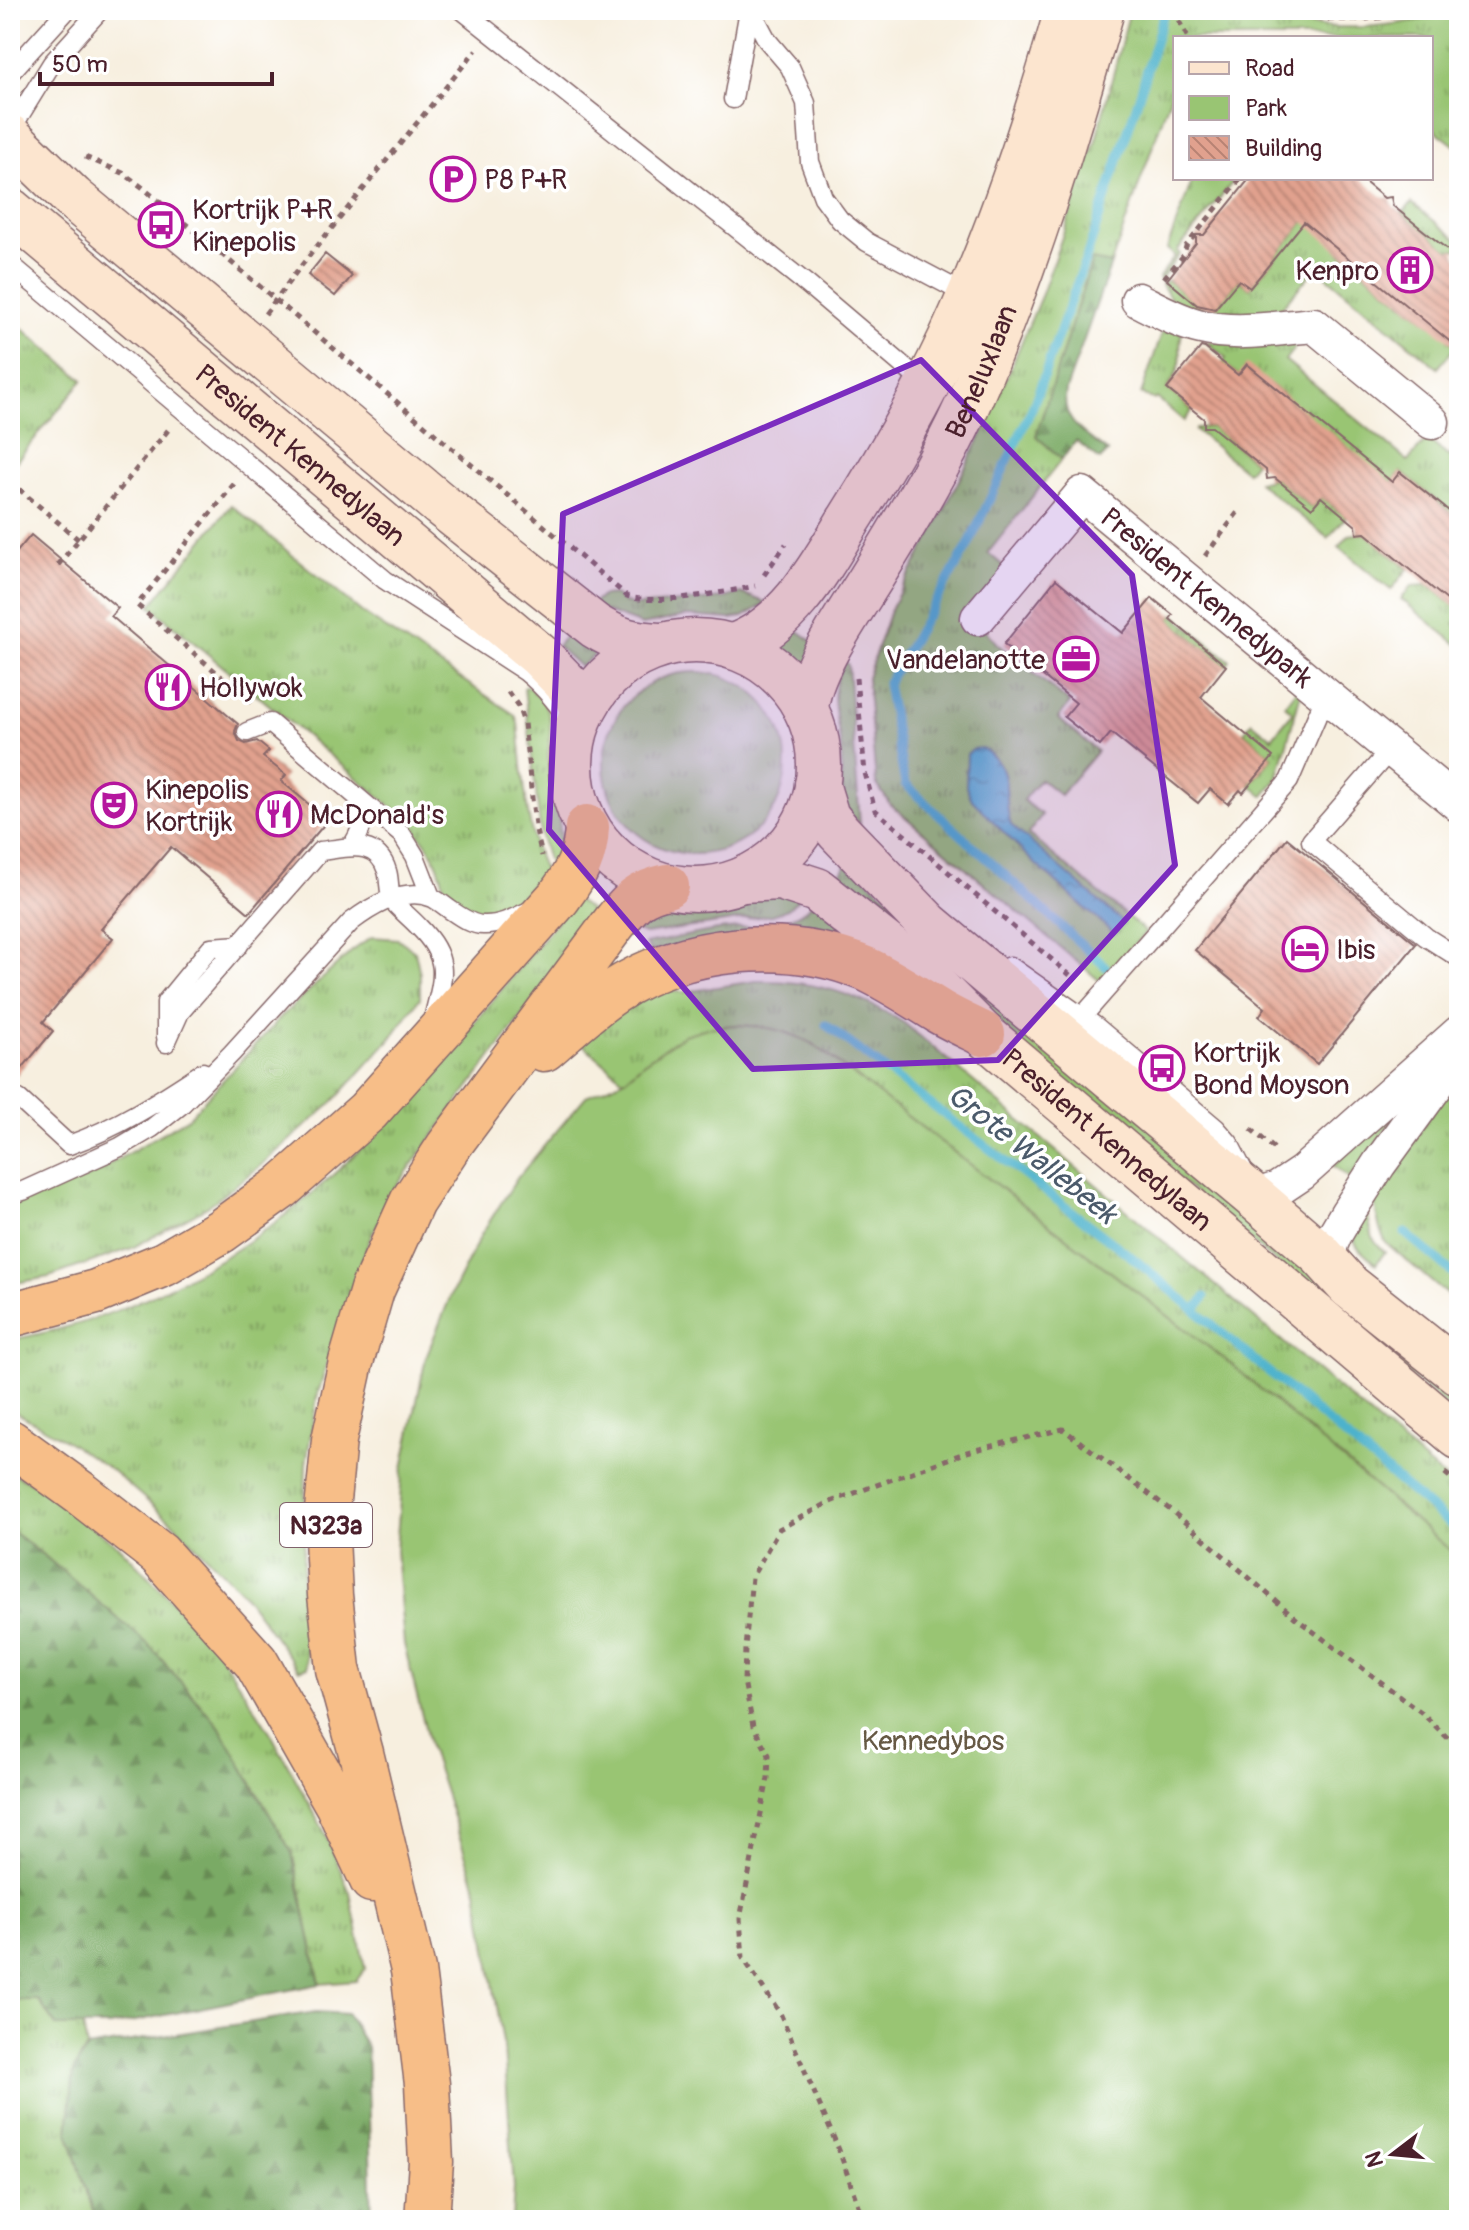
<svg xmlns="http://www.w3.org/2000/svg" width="1469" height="2230" font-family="Pangolin,sans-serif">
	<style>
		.grass { fill: url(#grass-tufts); stroke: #72724f; stroke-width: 2 }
		.forest { fill: url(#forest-firs); stroke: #626448; stroke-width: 2 }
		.green { fill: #99c573; stroke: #72724f; stroke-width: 2 }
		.water { fill: url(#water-ripples); stroke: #4c687c; stroke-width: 2 }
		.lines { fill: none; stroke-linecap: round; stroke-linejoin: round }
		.stream { stroke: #4db2cc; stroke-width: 9 }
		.building { fill: url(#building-back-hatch) }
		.lane-casing { stroke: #87686a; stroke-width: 21 }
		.street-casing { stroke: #87686a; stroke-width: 37 }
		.secondary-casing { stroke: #87686a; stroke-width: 47 }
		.highway-casing { stroke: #87686a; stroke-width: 47 }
		.path { stroke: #87686a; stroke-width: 5; stroke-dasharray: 6 6; stroke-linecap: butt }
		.lane { stroke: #fff; stroke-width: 18 }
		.street { stroke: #fff; stroke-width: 34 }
		.secondary { stroke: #fce5cf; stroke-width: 44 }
		.highway { stroke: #f7be88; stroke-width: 44 }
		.marked { fill: #7b2cbf; fill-opacity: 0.2; stroke: #7b2cbf; stroke-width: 6; stroke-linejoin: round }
		.labels { text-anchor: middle; stroke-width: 7; stroke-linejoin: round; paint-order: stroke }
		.shield { fill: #fff; stroke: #80626b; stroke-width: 2 }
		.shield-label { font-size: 26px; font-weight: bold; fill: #4a1f2b }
		.poi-label { font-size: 28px; fill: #4a1f2b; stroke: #fff; text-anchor: start }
		.street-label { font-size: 28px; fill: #4a1f2b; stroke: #fff }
		.park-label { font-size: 28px; fill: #665944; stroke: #fff }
		.water-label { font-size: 30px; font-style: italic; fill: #4b5a6b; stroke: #fff }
	</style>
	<defs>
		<pattern id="grass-tufts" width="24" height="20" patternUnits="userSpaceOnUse" patternTransform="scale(2)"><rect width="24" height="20" fill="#99c573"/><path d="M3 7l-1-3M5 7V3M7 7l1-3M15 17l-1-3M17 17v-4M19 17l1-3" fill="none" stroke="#7f9f5f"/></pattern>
		<pattern id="forest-firs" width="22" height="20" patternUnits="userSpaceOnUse" patternTransform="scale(2)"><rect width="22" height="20" fill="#7aaa65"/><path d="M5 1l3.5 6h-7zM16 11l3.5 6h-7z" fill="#668a53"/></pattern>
		<pattern id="water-ripples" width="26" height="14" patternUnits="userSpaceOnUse" patternTransform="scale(2)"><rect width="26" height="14" fill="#4db2cc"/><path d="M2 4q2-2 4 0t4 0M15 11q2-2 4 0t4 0" fill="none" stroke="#4290a6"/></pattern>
		<pattern id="building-back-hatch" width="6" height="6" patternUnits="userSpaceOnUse" patternTransform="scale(2)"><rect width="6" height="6" fill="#e1a18e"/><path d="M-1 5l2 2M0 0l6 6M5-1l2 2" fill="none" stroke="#b88374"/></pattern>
	</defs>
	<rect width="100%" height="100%" fill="#fff"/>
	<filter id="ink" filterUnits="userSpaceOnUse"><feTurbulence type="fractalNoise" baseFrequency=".0125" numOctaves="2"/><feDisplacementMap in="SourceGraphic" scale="16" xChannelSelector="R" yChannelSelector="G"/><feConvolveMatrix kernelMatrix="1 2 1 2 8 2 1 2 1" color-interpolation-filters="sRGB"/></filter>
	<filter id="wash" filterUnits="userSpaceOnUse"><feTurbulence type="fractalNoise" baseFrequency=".006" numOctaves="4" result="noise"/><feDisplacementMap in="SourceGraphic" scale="32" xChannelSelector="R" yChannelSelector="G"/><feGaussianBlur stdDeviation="1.8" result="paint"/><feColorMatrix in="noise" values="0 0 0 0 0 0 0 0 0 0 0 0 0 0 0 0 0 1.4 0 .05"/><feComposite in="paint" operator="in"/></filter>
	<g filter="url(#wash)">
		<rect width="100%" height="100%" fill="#f7efdf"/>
		<path class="grass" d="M1130,10h133c60,29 133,16 196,2v137l-28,-22v-89h-256v45l-64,181 -19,-3 -56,175 26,23 -74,94 18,15 -21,62 12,14 73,59 -12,15 39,33 -37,44 -20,-16 -17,21 19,15 -14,19 118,98 -46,49 -210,-177 -14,-21 -9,-105 24,-70 42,-76 53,-106 56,-132 54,-154z
			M1193,178h43l-59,73 3,3 -20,26 -1,-3 16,-21 -8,-7z
			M1412,203l47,38v8l-11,1 -46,-37z
			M1312,212l28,40 72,59 45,18 -9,11 8,6 -18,22 -122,-100 -42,48 -73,1 -30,-18 -9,-14 5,-5 43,35 29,-35 11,8z
			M10,318l73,62 -73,89z
			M1143,319l39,14c-4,13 0,19 -2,30 -2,10 -7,17 -13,25l25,22 -8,11 -27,-23 -2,2 -14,-6 22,-64 -21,-8z
			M1206,342h93l-14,18 123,101 16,-18 7,-1 18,15 10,-12v74l-58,-47 -9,10 -154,-107 -15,-12 3,-5z
			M1212,427l43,35 -8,10 -52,-42 2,-2z
			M1275,478l37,30 9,-11 25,20 -18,21 -70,-56z
			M231,505l133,109 151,101 3,8c4,38 9,129 32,155l-10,13 -8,-6 -15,18 -17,7h-20l-17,-4 -18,-13c-6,-43 -27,-62 -58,-90l-237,-197z
			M1365,533l43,36 -17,21 -52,-43 10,-12z
			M1428,585l31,25v9l-4,5 4,4v18l-58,-47 11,-13z
			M741,593l26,10 -24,14 -13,2 -44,-3 -44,9 -52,-19 12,-10 12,-1 11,8 10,3 90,-8z
			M1173,614l57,47 -4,5 -56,-47z
			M576,624l25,25 -21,18 -23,-21z
			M797,630l22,16 -14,23 -22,-21z
			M845,661l3,4 12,159c-27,-20 -16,-46 -19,-76 -4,-34 -15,-54 4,-87z
			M604 763a91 91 0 1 1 182 0a91 91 0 1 1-182 0Z
			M527,686c10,8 18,16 22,30 4,16 -2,33 -1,49 2,41 23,63 7,105l-7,-9 -7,-25 -17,-148z
			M1299,687l3,2 -25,90 -14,17 -13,-11 23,-28 -29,-25 8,-10 20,16 21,-26 -8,-7z
			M848,863l611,527v27l-628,-532z
			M771,892l31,3 -14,14 -16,6 -127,19 -11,-4c29,-31 46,-17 82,-23 18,-3 37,-10 55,-15z
			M575,899l21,16 -201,273 -25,51 -29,77 -24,81 -11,66 -4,133 5,71 -8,3 -57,-78 -67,-67 -62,-54 -48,-31 -55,-31v-69c18,-4 36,-7 53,-12 53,-13 115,-43 161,-71 144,-87 245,-230 351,-358z
			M816,901l82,74 -242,-16 -11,-15c22,-4 44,-9 67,-13 39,-6 73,0 104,-30z
			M372,937l26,2 17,12 5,23v24l-30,41 -58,64 -73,64 -52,40 -75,41 -83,29 -39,7v-78l78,-29 100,-59 95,-103 69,-64z
			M756,981c57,-1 100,12 148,42l555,467v68l-227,-193 -419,-321 -129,-9 -41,28 -19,17 -50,-43 88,-50 14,5h9z
			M1459,1071v234l-73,-62 -6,-13 -6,-28z
			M1410,1091l-57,90 -20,-16z
			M1365,1211c10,18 0,25 20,41l-9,12c-27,-23 -26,-21 -11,-53z
			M10,1472l26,13 85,63 93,97 56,87 55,101 25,60 15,76 -9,12 -36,3 -28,-131 -245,-295 -37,-28z
			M10,2000h28l18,26h27l4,22 -13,21 22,151h-86z"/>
		<path class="forest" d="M1092,260l19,4 -45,126c-6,33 20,44 42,62l-8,8 -24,-19 -14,18 -26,-23z
			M10,1530l37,28 102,87 70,81 73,127 28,131 -210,42h-54l-18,-26h-28z
			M316,2012l31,2 20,33 5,173h-276l-28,-88 6,-63 13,-21z"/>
		<path class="green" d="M734,1025c33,1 49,4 79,19l419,321 227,193v662h-947l2,-33 -10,-139 -27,-158 -48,-146 -25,-100 -8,-93 6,-78 24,-116 25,-62 31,-62 36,-56 68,-81 38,-16 19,-17 41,-28 23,-7z"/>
		<path class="water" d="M981,748c36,19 20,49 30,77l113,98 -10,11 -82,-73 -60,-61 -6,-13 1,-33 7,-5z"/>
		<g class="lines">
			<path class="stream" d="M1106,967l-201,-183 -18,-100 81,-138 65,-140 54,-151 51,-155 25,-84
				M826,1025l307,233 326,274
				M1405,1233l54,45
				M1196,1310l9,-13"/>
		</g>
		<g id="blocks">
			<path class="building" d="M1250,178h110l24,20 7,-1 2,9 55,44h7l2,7 2,2v90l-155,-127 -54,66 -11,-8 -24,29 -18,-4 -30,-25 29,-37v-8h8z
				M325,254l27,22 -17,20 -27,-21z
				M1201,347l4,1 33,27 9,-11 145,118 8,-10 59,47v91l-94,-77 -8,1 -1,-8 -35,-29 -9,11 -37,-30 -8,1 -1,-9 -54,-43h-8v-8l-37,-30z
				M31,535l87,73 -7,8 127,108 -3,7 4,10 7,3 11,-3 12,10 -6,6 23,18 -5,6 47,39 -79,93 -78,-66 -70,82 12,9 -70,84 10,9 -43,52v-523z
				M1056,579l67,54 29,-35 21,17 -3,4 56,47 -25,31 72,60 -30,36 -3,-3 -12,14 -18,-15 -12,14 -87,-70 -11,13 -36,-29 12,-14 -72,-59z
				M1287,838l129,106 -99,120 -58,-48 6,-8 -70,-58z"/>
		</g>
	</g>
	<g filter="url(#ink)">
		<use href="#blocks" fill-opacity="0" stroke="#87686a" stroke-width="2"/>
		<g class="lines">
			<g class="lane-casing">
				<path id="lane" d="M462,10l346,275 119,101
					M751,10l16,30 23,27 16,36 4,59 13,35 17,23 27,22 102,54
					M10,73l57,-63
					M733,99l16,-89
					M10,131l42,-68 48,-53
					M10,264l375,316 141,92c21,17 35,35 49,58
					M247,732l23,-9 132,112 13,21 16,41
					M1391,749l-80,92 115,96 33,21
					M351,847c11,-15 13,-27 11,-45
					M1010,966l84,59 122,103 13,15 15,29
					M1082,1017l207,-236 37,-86
					M166,1037v-35l45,-55 28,-2
					M166,1043l14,-31 140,-161c26,-3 57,-13 67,20 3,9 1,22 6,30 7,9 18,17 26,26 34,34 23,54 13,96
					M19,1099l50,46c48,-17 92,-45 134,-73
					M10,1195l13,-4 97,-44 32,-19 29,-23 51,-52 119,-131c21,-16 54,-36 82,-24 5,3 11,7 16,11 9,6 22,16 34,16 17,1 33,-8 48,-15"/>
			</g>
			<g class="street-casing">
				<g id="street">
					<path d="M1138,300c20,10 41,22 63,27 36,9 76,1 113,-2l118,97"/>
					<path id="s1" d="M978,618l104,-124 377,311"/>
					<path d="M1254,1197l24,-8 24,-16 157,-140"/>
					<path d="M1330,1265v-19l5,-12 13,-22 31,-48 80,-110"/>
				</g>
			</g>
			<g class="secondary-casing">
				<g id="secondary">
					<path d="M10,137l63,61 368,307 154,121c24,15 37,17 64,19"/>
					<path id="s2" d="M10,210l530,446 29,30 16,21"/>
					<circle cx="695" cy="765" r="124"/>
					<path d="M733,646c55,-19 87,-78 116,-126 42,-66 81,-135 113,-207 43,-98 76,-200 105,-303"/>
					<path id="s3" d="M806,709c3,-42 48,-102 70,-139 33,-54 65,-107 91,-164 57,-128 97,-262 135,-396"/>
					<path d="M817,784l10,33 12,15 89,92 326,273 66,57 29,32 110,87"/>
					<path id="s4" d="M742,880l38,-2 37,12 107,85 59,59 476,403"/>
				</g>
			</g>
			<g class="highway-casing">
				<path id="highway" d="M544,1049c23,-20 45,-41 71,-58 70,-46 174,-55 251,-22 26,12 49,28 74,43 14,8 29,15 43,22
					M10,1315l86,-23 68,-28 57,-33 61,-44 86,-76 191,-214c17,-23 27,-41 28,-70
					M10,1442l73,53 76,59 97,108 81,142 35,76
					M427,2220l4,-58 -4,-78 -14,-114 -52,-217 -23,-84 -8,-74 -4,-75 8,-80 17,-78 21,-72 40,-88 36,-55 166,-224c17,-21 25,-31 53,-37"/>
			</g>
			<path class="path" d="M1173,10l15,28
				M1281,10c48,16 102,9 150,0
				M85,157l38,16 19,14 485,409c24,10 101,-4 128,-10
				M1164,278l20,-23 2,-9 55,-68
				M265,314l32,-43 179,-221
				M234,484l-97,121 118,100
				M10,487l3,-3 66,56
				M1205,556l33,-44
				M58,565l111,-136
				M764,575l22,-31
				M856,678l9,95 10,37 195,165
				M508,692l10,14 6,17 11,103 7,30
				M1251,1129l26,22
				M1445,1473l14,12
				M863,2220l-24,-70 -59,-137 -37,-55 -3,-39 28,-141 1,-23 -16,-29 -9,-45 1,-33 7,-71 27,-48 51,-27 137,-50 96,-23 110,83 125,108 123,92 38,37"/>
			<use href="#lane" class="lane"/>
			<use href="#street" class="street"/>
			<use href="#secondary" class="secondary"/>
			<use href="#highway" class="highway"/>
		</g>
	</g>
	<path class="marked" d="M921,360l211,215 43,290 -177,195 -245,9 -204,-239 14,-316z"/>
	<defs>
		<g id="parking-ring" transform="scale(2.3)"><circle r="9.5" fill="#fff" stroke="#b5179e" stroke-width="1.5"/><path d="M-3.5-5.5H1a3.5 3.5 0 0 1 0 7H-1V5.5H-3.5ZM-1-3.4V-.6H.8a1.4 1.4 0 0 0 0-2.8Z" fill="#b5179e"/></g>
		<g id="bus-ring" transform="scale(2.3)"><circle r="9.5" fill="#fff" stroke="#b5179e" stroke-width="1.5"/><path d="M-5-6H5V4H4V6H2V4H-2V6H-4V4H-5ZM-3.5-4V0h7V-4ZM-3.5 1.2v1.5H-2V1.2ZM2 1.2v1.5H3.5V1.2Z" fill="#b5179e"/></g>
		<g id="building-ring" transform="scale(2.3)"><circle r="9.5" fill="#fff" stroke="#b5179e" stroke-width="1.5"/><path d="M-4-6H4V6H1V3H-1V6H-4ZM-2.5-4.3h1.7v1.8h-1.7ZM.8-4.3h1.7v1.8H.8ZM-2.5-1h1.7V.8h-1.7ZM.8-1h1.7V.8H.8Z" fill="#b5179e"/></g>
		<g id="office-ring" transform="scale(2.3)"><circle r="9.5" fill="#fff" stroke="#b5179e" stroke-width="1.5"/><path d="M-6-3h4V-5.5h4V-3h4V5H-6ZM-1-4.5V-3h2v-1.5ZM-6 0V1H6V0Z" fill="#b5179e"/></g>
		<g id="restaurant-ring" transform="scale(2.3)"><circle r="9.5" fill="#fff" stroke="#b5179e" stroke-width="1.5"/><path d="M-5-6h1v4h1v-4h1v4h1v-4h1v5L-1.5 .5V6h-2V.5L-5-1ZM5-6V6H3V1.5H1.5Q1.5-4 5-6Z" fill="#b5179e"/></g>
		<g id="theatre-ring" transform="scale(2.3)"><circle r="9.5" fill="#fff" stroke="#b5179e" stroke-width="1.5"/><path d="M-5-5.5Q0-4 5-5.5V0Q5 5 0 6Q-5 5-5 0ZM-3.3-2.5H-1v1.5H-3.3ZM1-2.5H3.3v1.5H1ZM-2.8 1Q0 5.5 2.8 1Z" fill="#b5179e"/></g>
		<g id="hotel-ring" transform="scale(2.3)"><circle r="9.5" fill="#fff" stroke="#b5179e" stroke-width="1.5"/><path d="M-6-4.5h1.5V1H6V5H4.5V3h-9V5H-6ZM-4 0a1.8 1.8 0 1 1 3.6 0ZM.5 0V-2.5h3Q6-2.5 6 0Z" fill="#b5179e"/></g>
	</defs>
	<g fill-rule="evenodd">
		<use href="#parking-ring" x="453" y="179"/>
		<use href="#bus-ring" x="161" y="225"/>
		<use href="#building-ring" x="1410" y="270"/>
		<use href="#office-ring" x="1076" y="659"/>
		<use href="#restaurant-ring" x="168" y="687"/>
		<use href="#theatre-ring" x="114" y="805"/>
		<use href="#restaurant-ring" x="279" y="814"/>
		<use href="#hotel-ring" x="1305" y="949"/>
		<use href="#bus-ring" x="1162" y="1068"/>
	</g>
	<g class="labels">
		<rect class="shield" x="280" y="1503" width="92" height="44" rx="6"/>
		<g class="shield-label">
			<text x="326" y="1534">N323a</text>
		</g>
		<g class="poi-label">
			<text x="484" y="189">P8 P+R</text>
			<text x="192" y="219">Kortrijk P+R<tspan x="192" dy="32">Kinepolis</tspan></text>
			<text x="1379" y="280" text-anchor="end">Kenpro</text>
			<text x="1045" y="669" text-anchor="end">Vandelanotte</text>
			<text x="199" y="697">Hollywok</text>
			<text x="145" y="799">Kinepolis<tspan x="145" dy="32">Kortrijk</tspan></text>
			<text x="310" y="824">McDonald's</text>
			<text x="1336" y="959">Ibis</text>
			<text x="1193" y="1062">Kortrijk<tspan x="1193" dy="32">Bond Moyson</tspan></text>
		</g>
		<g class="street-label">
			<text dy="10" stroke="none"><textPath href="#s3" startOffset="382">Beneluxlaan</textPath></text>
			<text dy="10" stroke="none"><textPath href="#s2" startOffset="380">President Kennedylaan</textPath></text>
			<text dy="10" stroke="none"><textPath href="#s1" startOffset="324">President Kennedypark</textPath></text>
			<text dy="10" stroke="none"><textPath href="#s4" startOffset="460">President Kennedylaan</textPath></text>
		</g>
		<g class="park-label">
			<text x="933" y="1750">Kennedybos</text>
		</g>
		<g class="water-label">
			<text transform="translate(1032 1154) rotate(38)" y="10">Grote Wallebeek</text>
		</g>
	</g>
	<rect width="1469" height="2230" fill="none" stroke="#fff" stroke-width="40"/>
	<rect x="1173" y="36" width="260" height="144" fill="#ffffff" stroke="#b7a5aa" stroke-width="2"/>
	<rect x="1189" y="62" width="40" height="12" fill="#fce5cf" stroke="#b7a5aa" stroke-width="2"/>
	<text x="1245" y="76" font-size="24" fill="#4a1f2b">Road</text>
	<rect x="1189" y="96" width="40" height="24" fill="#99c573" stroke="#b7a5aa" stroke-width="2"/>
	<text x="1245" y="116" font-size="24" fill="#4a1f2b">Park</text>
	<rect x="1189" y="136" width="40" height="24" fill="url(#building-back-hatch)" stroke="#b7a5aa" stroke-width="2"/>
	<text x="1245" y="156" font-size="24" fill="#4a1f2b">Building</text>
	<g transform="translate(1393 2154) rotate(254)" stroke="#ffffff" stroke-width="6" paint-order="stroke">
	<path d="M0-6L14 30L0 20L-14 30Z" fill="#4a1f2b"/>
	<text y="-12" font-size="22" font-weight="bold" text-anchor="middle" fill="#4a1f2b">N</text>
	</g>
	<path d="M40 72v12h232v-12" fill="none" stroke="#4a1f2b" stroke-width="4"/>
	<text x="52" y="72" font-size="24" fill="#4a1f2b" stroke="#ffffff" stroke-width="6" paint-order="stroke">50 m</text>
</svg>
